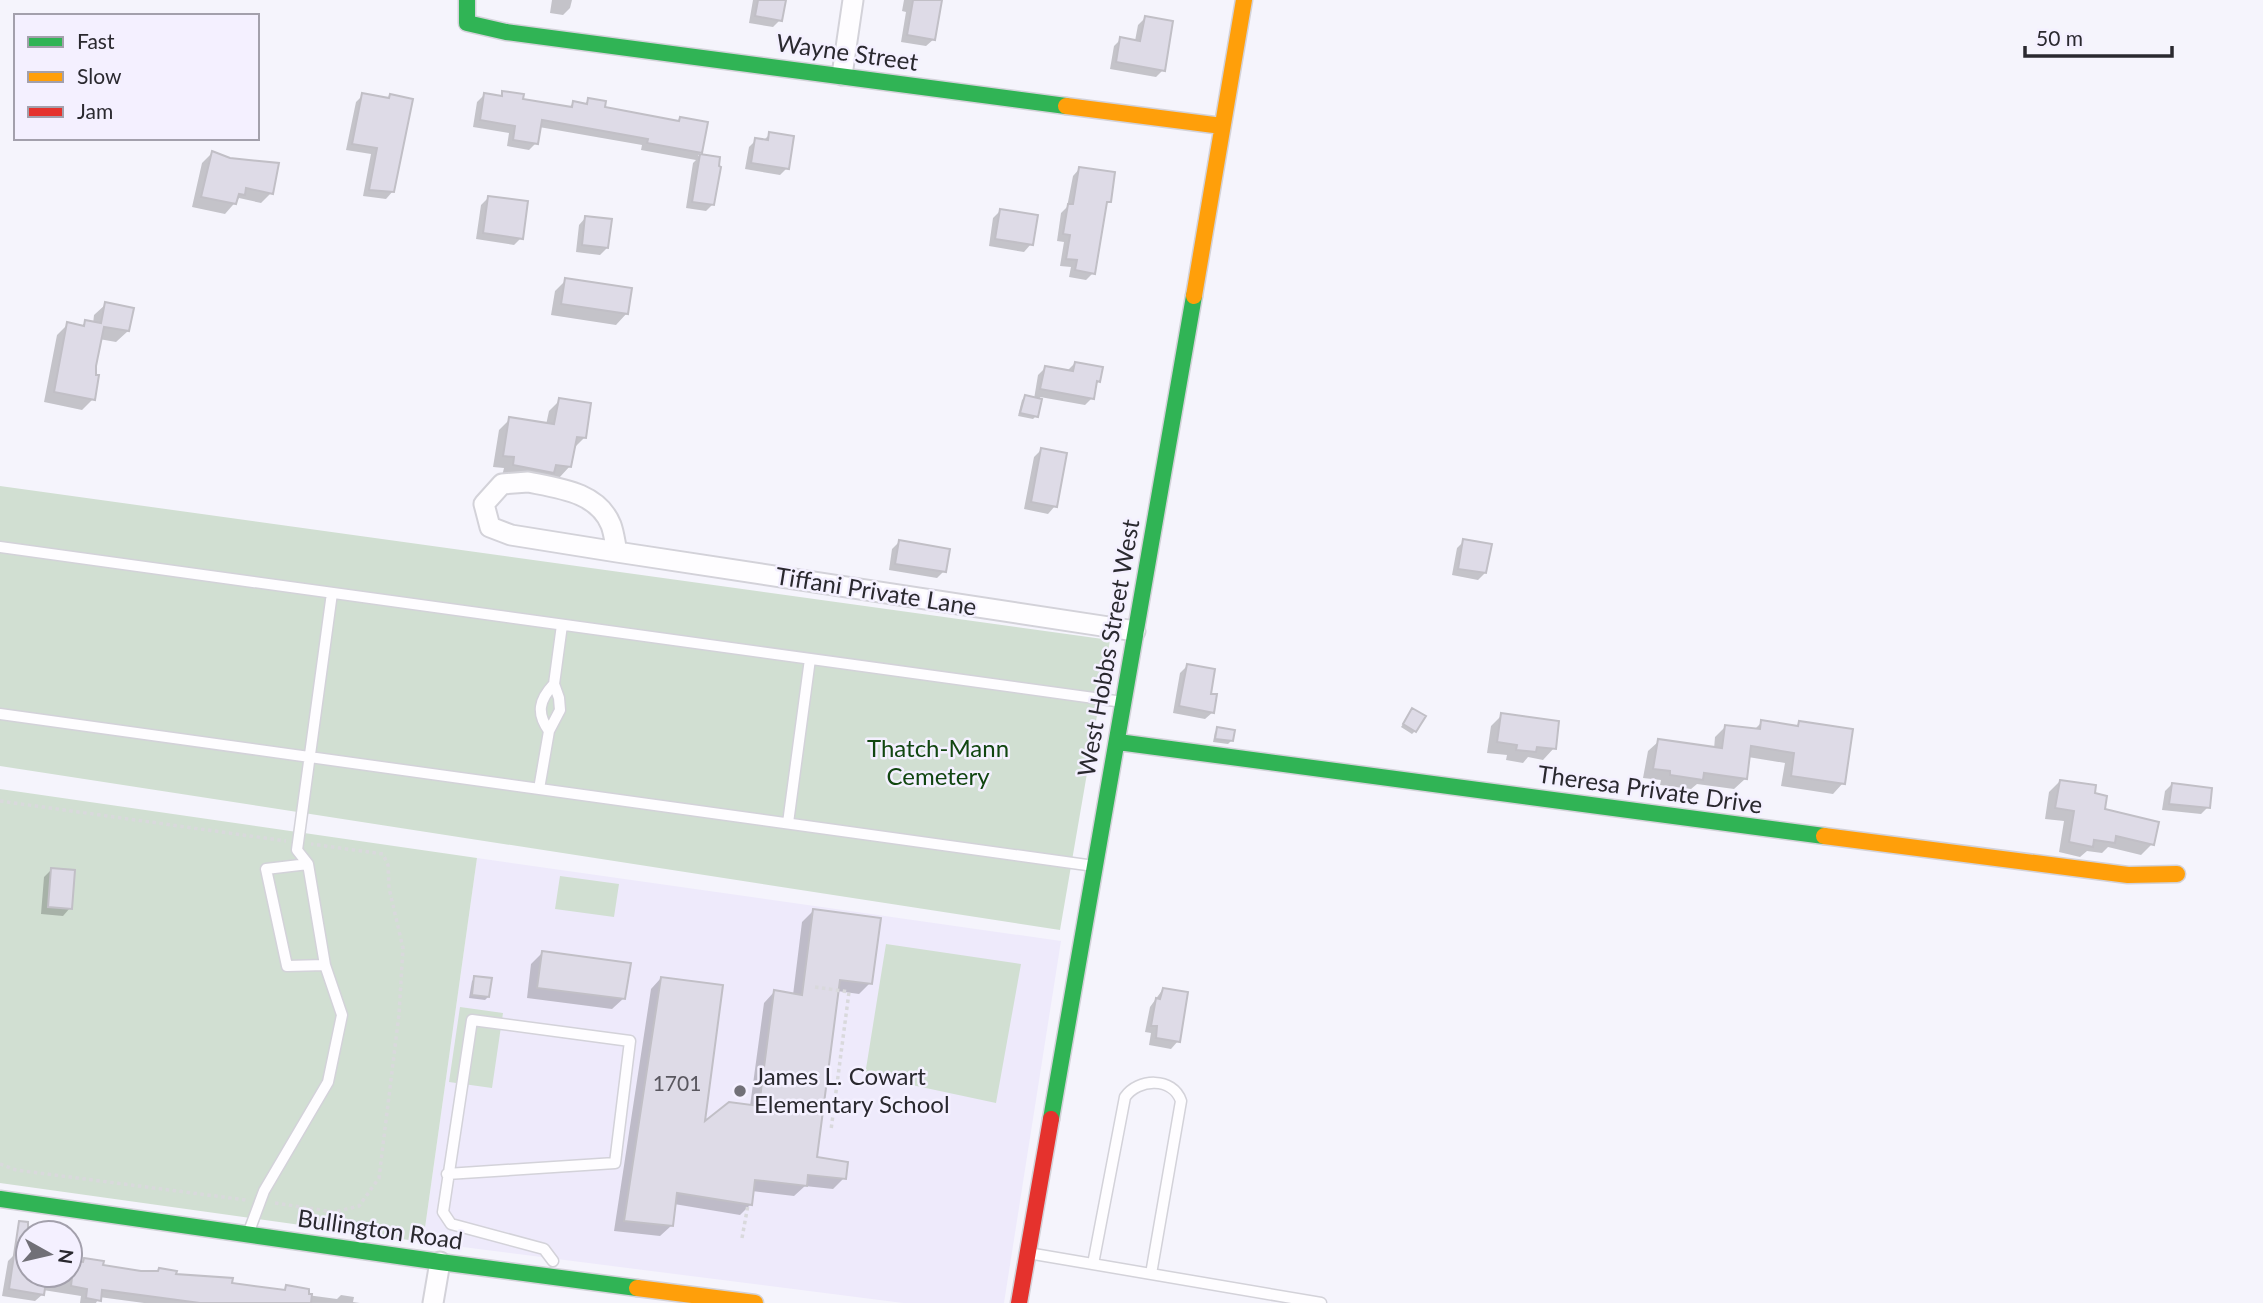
<svg xmlns="http://www.w3.org/2000/svg" width="2263" height="1303" font-family="Lato,sans-serif">
	<style>
		.built { fill: #eeeafb }
		.green { fill: #d1dfd2 }
		.shadow { fill: #0003 }
		.building { fill: #dedbe7; stroke: #c1bfc6; stroke-width: 2 }
		.lines { fill: none; stroke-linecap: round; stroke-linejoin: round }
		.lane-casing { stroke: #d3d2d9; stroke-width: 13 }
		.street-casing { stroke: #d3d2d9; stroke-width: 23 }
		.fast-casing { stroke: #d3d2d9; stroke-width: 19 }
		.slow-casing { stroke: #d3d2d9; stroke-width: 19 }
		.jam-casing { stroke: #d3d2d9; stroke-width: 19 }
		.path { stroke: #d9d9dc; stroke-width: 3.5; stroke-dasharray: 3.5 3.5; stroke-linecap: butt }
		.lane { stroke: #fefdff; stroke-width: 10 }
		.street { stroke: #fefdff; stroke-width: 19 }
		.fast { stroke: #30b455; stroke-width: 16 }
		.slow { stroke: #ff9f0a; stroke-width: 16 }
		.jam { stroke: #e5322d; stroke-width: 16 }
		.poi-dot { fill: #717077; stroke: #f4f0ff; stroke-width: 2.5 }
		.labels { text-anchor: middle; stroke-width: 5; stroke-linejoin: round; paint-order: stroke }
		.number-label { font-size: 21px; fill: #59575f }
		.street-label { font-size: 24px; fill: #2a292f; stroke: #f4f0ff }
		.park-label { font-size: 24px; fill: #114610; stroke: #f4f0ff }
		.poi-label { font-size: 24px; fill: #2a292f; stroke: #f4f0ff; text-anchor: start }
	</style>
	<rect width="100%" height="100%" fill="#f5f4fc"/>
	<path class="built" d="M477,858l584,83 -57,362h-101l-480,-61z"/>
	<path class="green" d="M0,486l1110,154 -50,290 -1060,-164z
		M0,789l477,69 -54,384 -423,-59z
		M560,876l59,8 -5,33 -59,-8z
		M886,944l135,20 -25,139 -131,-28z
		M460,1007l43,6 -11,75 -43,-6z"/>
	<path class="shadow" d="M552,0h20l-2,8 -7,7 -13,-2z
		M753,0h31l-4,20 -7,7 -24,-4z
		M904,0h36l-6,39 -8,7 -25,-4 5,-30 -4,-1z
		M1145,18l18,52 -7,7 -46,-8 4,-23 7,-7 14,2 3,-16z
		M503,93l18,8 47,8 5,-6 11,2 5,-5 14,9 74,13 4,-3 20,33 -3,4 20,2 -5,46 -7,7 -20,-3 7,-45 3,-3 -55,-10 1,-5 -103,-18 -3,16 -7,7 -22,-4 2,-13 -36,-6 4,-25 7,-7 15,2z
		M363,95l23,5 4,-4 3,95 -7,8 -23,-3 8,-42 -25,-4 10,-48z
		M770,134l17,34 -7,7 -35,-6 4,-22 7,-7 7,1z
		M212,153l59,40 -10,10 -22,-5 -14,16 -33,-7 10,-44z
		M1080,168l29,33 -5,5 -11,67 -7,7 -17,-3 2,-10 -11,-1 4,-24 -7,-1 4,-28 6,-6 6,-31z
		M488,198l33,40 -7,7 -38,-6 5,-34z
		M1000,211l31,33 -7,8 -35,-6 4,-28z
		M586,217l21,31 -7,7 -24,-3 3,-27z
		M566,280l61,33 -11,12 -65,-10 4,-24z
		M106,304l22,27 -12,11 -17,-3 -5,27 -1,33 -11,11 -38,-8 13,-67 11,-11 13,3 5,-5 7,2 1,-9z
		M1075,363l24,18 -5,5 -2,12 -7,7 -45,-8 -4,19 -3,3 -15,-3 4,-16 3,-3 9,2 4,-24 7,-7 23,2z
		M560,400l24,38 -11,11 -3,17 -11,12 -10,-2 -8,8 -39,-8 2,-8 -11,-1 6,-37 11,-11 36,6 3,-14z
		M1041,450l14,56 -7,8 -24,-5 10,-52z
		M1464,541l21,32 -7,7 -26,-5 5,-27z
		M899,542l45,29 -7,7 -48,-8 3,-21z
		M1187,666l22,29 4,17 -8,7 -32,-6 7,-40z
		M1410,713l5,18 -3,3 -11,-7z
		M1502,715l52,33 -11,12 -15,-3 -5,6 -17,-3 1,-5 -20,-2 4,-27z
		M1762,722l33,6 5,-5 43,60 -10,11 -52,-8 4,-23 -37,-6 -3,22 -11,10 -37,-5 -6,5 -31,-4 1,-5 -18,-2 5,-27 11,-10 55,8 1,-12 11,-11 28,4z
		M1218,729l13,12 -3,3 -15,-2 2,-10z
		M2060,781l33,14 10,15 49,34 -11,11 -33,-8 -6,6 -15,-2 -7,6 -21,-5 5,-31 -19,-2 4,-27z
		M2172,784l36,23 -7,7 -39,-4 3,-19z
		M51,870l19,38 -7,8 -22,-2 3,-37z
		M813,911l57,72 -11,11 -22,-3 -22,168 29,19 -11,11 -28,-3 -11,10 -42,-5 -2,14 -10,10 -66,-11 -3,22 -11,10 -46,-5 37,-242 10,-11 42,147 47,-19 14,-103 10,-11 19,3 9,-73z
		M542,953l82,45 -12,11 -85,-11 4,-34z
		M475,978l13,19 -3,3 -16,-2 3,-17z
		M1163,989l15,52 -7,8 -22,-4 2,-12 -6,-1 5,-25z
		M15,1254l13,2v19h42v-13l11,2 3,-4 17,6 182,25 4,-4 20,8 30,4 4,-4 13,2 -1,5 7,1h-216l-45,-6 -3,6h-16l1,-7 -38,-6v4l-8,7 -33,-5 6,-35z"/>
	<path class="building" d="M758,0h28l-4,21 -27,-5z
		M913,0h29l-7,40 -28,-5z
		M1145,16l28,5 -8,50 -49,-9 4,-25 20,4z
		M502,91l22,3 -1,5 49,8 1,-6 14,3 1,-6 18,3 -1,6 74,14 1,-4 28,5 -6,31 -55,-10 1,-4 -106,-19 -4,24 -25,-4 2,-14 -35,-6 4,-27 18,3z
		M362,93l27,5 1,-4 23,5 -19,93 -25,-2 8,-42 -25,-4z
		M769,132l25,4 -5,33 -38,-6 4,-25 13,2z
		M212,151l18,7 49,5 -6,31 -27,-6 -1,7 -6,-1 -3,10 -35,-7z
		M700,154l20,3 -1,9 2,1 -7,38 -22,-3z
		M1079,167l36,5 -4,30h-4l-12,72 -20,-4 2,-10 -11,-1 4,-24 -7,-1 5,-30h5z
		M488,196l40,5 -5,38 -40,-6z
		M1000,209l38,6 -5,30 -38,-6z
		M585,216l27,3 -4,29 -26,-3z
		M565,278l67,10 -4,26 -67,-10z
		M105,302l29,6 -5,23 -25,-4 -8,39v9h3l-4,25 -41,-8 13,-70 17,4 1,-6 16,3z
		M1075,362l28,5 -3,15 -3,-1 -3,18 -54,-10 5,-23 28,5z
		M1025,395l17,4 -4,18 -18,-4z
		M559,398l32,5 -5,35 -9,-1 -6,30 -15,-2 -2,8 -41,-8 1,-8 -11,-1 6,-39 45,7z
		M1041,448l26,5 -10,54 -26,-5z
		M1463,539l29,5 -6,29 -28,-4z
		M899,540l51,9 -4,23 -51,-8z
		M1187,664l28,5 -4,25h6l-3,19 -35,-7z
		M1412,708l14,8 -10,16 -13,-8z
		M1501,713l58,8 -3,28 -19,-2 -1,5 -20,-2 1,-5 -20,-3z
		M1761,720l37,6 1,-5 54,8 -8,55 -54,-8 3,-23 -43,-7 -4,33 -43,-6 -1,7 -33,-5v-4l-17,-2 5,-30 64,9 3,-23 35,4z
		M1217,727l18,3 -2,11 -18,-2z
		M2060,780l36,5 -1,8 12,3 -2,13 54,13 -5,23 -38,-9 -1,7 -21,-3 -1,7 -24,-5 5,-31 -19,-3z
		M2172,783l40,5 -2,20 -41,-4z
		M51,868l24,2 -3,39 -24,-2z
		M813,909l68,9 -9,66 -32,-4 -23,177 31,5 -2,17 -38,-4 -1,11 -52,-6 -3,25 -75,-12 -4,33 -49,-5 37,-244 62,8 -18,136 24,-19 30,4 15,-116 28,5z
		M542,951l89,12 -6,36 -88,-11z
		M474,976l18,2 -3,19 -17,-2z
		M1163,988l25,4 -8,50 -24,-4 1,-12h-6l5,-28 4,1z
		M19,1221l9,1v53h19l-3,20 -35,-6z
		M84,1258l20,3 -1,4 38,6h17l1,-3 18,3 -1,3 57,4 -1,5 53,7 1,-5 23,4v5h3l-1,9h-111l-98,-13 -1,11 -15,-3 1,-9 -16,-3 3,-25 9,1z"/>
	<g class="lines">
		<g class="lane-casing">
			<path id="lane" d="M0,547l1123,155
				M0,714l1094,152
				M549,731c-13,-18 -10,-31 5,-47
				M539,789l10,-58 11,-21 -1,-12 -5,-14 8,-59
				M788,823l22,-164
				M308,864l-11,-14 35,-257
				M447,1174l168,-11 15,-122 -158,-21 -29,192 8,12 93,25 9,12
				M248,1234l16,-43 64,-109 14,-67 -17,-50 -17,-101 -42,5 21,97 38,-1
				M1028,1253l293,50
				M1093,1264l32,-167c13,-19 48,-20 56,4l-30,173"/>
		</g>
		<g class="street-casing">
			<path id="street" d="M842,75l11,-75
				M528,482c30,6 70,10 83,43 3,8 4,18 6,27l-106,-17 -21,-8 -6,-23 18,-20z
				M617,552l518,79
				M433,1303l7,-41"/>
		</g>
		<g class="fast-casing">
			<path id="fast" d="M467,0v23l39,9 560,74
				M1118,742l706,94
				M1051,1119l143,-823
				M0,1199l440,63 197,26"/>
		</g>
		<g class="slow-casing">
			<path id="slow" d="M1066,106l156,20
				M1194,296l50,-296
				M1824,836l304,39 49,-1
				M637,1288l118,15"/>
		</g>
		<g class="jam-casing">
			<path id="jam" d="M1019,1303l32,-184"/>
		</g>
		<path class="path" d="M0,801l286,40
			M815,987l34,5 -18,138
			M0,1164l16,6 230,30
			M275,1203l59,9 25,-6 20,-28 20,-164 4,-66 -14,-60 -1,-23 -5,-11 -72,-10
			M742,1238l6,-33"/>
		<use href="#lane" class="lane"/>
		<use href="#street" class="street"/>
		<use href="#fast" class="fast"/>
		<use href="#slow" class="slow"/>
		<use href="#jam" class="jam"/>
	</g>
	<circle class="poi-dot" cx="740" cy="1091" r="7"/>
	<g class="labels">
		<g class="number-label">
			<text x="677" y="1091">1701</text>
		</g>
		<g class="street-label">
			<text transform="translate(847 53) rotate(8)" y="8">Wayne Street</text>
			<text transform="translate(876 592) rotate(9)" y="8">Tiffani Private Lane</text>
			<text transform="translate(1109 648) rotate(-80)" y="8">West Hobbs Street West</text>
			<text transform="translate(1650 790) rotate(8)" y="8">Theresa Private Drive</text>
			<text transform="translate(380 1230) rotate(8)" y="8">Bullington Road</text>
		</g>
		<g class="park-label">
			<text x="938" y="757">Thatch-Mann<tspan x="938" dy="28">Cemetery</tspan></text>
		</g>
		<g class="poi-label">
			<text x="754" y="1085">James L. Cowart<tspan x="754" dy="28">Elementary School</tspan></text>
		</g>
	</g>
	<rect x="14" y="14" width="245" height="126" fill="#f4f0ff" stroke="#a3a0ac" stroke-width="2"/>
	<rect x="28" y="37" width="35" height="10" fill="#30b455" stroke="#a3a0ac" stroke-width="2"/>
	<text x="77" y="49" font-size="21" fill="#2a292f">Fast</text>
	<rect x="28" y="72" width="35" height="10" fill="#ff9f0a" stroke="#a3a0ac" stroke-width="2"/>
	<text x="77" y="84" font-size="21" fill="#2a292f">Slow</text>
	<rect x="28" y="107" width="35" height="10" fill="#e5322d" stroke="#a3a0ac" stroke-width="2"/>
	<text x="77" y="119" font-size="21" fill="#2a292f">Jam</text>
	<g transform="translate(49 1254) rotate(98)"><circle r="33" fill="#f4f0ff" stroke="#a3a0ac" stroke-width="2"/>
	<path d="M0-5L12 26L0 18L-12 26Z" fill="#717077"/>
	<text y="-10" font-size="19" font-weight="bold" text-anchor="middle" fill="#2a292f">N</text>
	</g>
	<path d="M2025 46v10h147v-10" fill="none" stroke="#2a292f" stroke-width="3.5"/>
	<text x="2036" y="46" font-size="21" fill="#2a292f" stroke="#f4f0ff" stroke-width="5" paint-order="stroke">50 m</text>
</svg>
